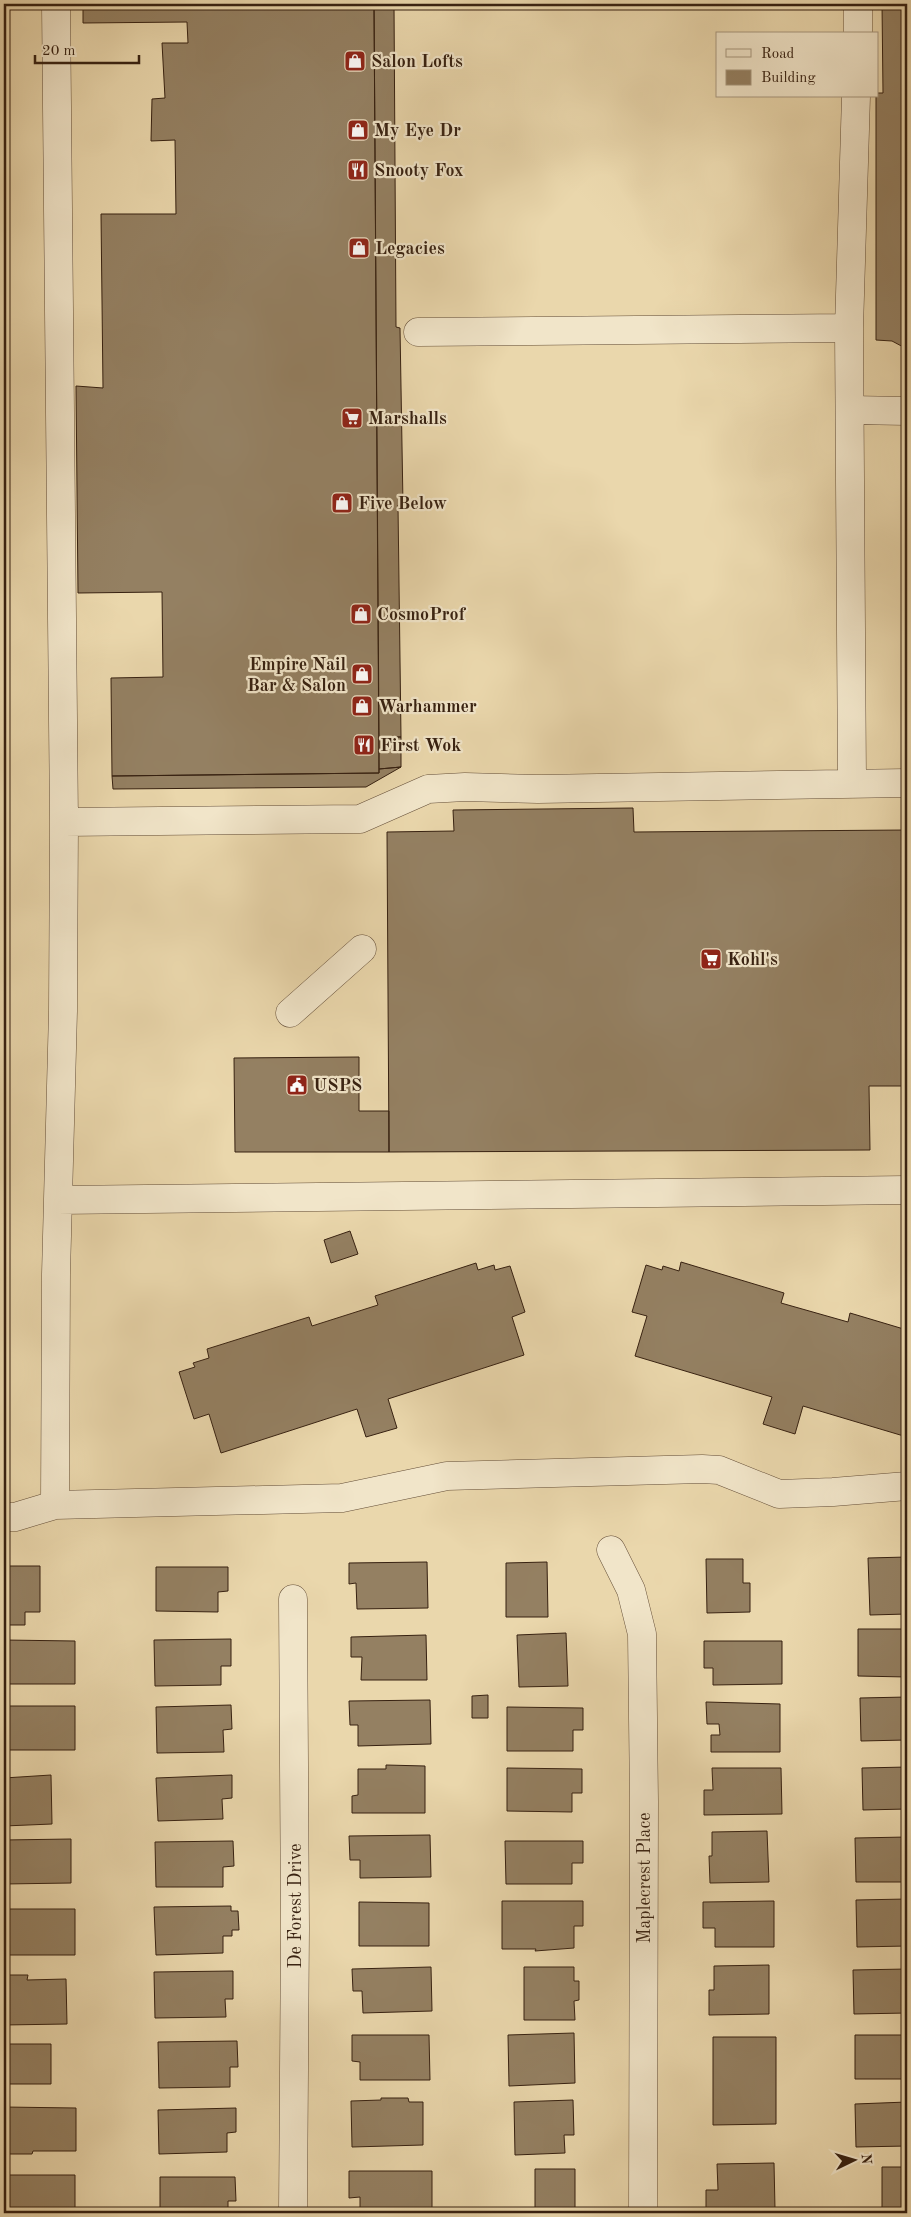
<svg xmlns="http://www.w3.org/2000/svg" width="911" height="2217" font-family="'Old Standard TT',serif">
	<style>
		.green { fill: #ccb892; stroke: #826c52 }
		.building { fill: #948062; stroke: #372111 }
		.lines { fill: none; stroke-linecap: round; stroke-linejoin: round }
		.minor-casing { stroke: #644e38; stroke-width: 29 }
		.minor { stroke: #f1e5c9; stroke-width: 28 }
		.labels { text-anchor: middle; stroke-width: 4.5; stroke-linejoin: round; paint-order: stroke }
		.poi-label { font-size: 18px; font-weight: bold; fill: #372111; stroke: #f1e5c9; text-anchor: start }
		.street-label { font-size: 18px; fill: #372111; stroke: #f1e5c9 }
	</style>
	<rect width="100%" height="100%" fill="#ead7ac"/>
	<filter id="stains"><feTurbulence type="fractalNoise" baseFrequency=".004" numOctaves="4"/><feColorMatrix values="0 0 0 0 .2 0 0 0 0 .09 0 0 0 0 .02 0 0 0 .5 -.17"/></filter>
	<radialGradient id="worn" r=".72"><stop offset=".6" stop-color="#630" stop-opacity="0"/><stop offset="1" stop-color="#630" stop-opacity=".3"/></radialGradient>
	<path class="green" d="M4,4h1l3,1071 -4,-18z"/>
	<path class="building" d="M83,4h291l5,769 -267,3 -1,-98 52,-1 -1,-85 -84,1 -2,-207 27,2 -2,-174h75l-1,-74 -24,1 1,-42 13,-1 -3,-55h26l-1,-21 -104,1z
		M374,4h20l2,323 4,1 3,177h-5l3,232h-22z
		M882,4h25v345l-15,-8 -16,-1v-244l1,-3h6z
		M379,737h22v30l-22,2z
		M401,767l-35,20 -253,2 -1,-13 267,-3v-4z
		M633,808l1,24 273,-2v256h-38l1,64 -481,2 -2,-320 67,-1 -1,-21z
		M359,1057v54h30v41h-154l-1,-94z
		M350,1231l8,23 -27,9 -7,-23z
		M681,1262l103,31 -3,10 67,19 2,-9 57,17v107l-104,-31 -8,28 -32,-10 9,-27 -137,-41 12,-40 -15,-4 14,-47 16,5 1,-4 16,5z
		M476,1263l2,7 16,-5 1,5 15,-4 15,46 -13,5 12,38 -136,44 9,29 -31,9 -9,-28 -136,44 -12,-39 -15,5 -15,-47 16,-5 -2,-4 16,-5 -2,-9 102,-32 3,9 66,-21 -3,-9z
		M907,1557v57l-37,1 -2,-57z
		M706,1559h37v24h7v29l-43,1z
		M427,1562l1,46 -71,1 -1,-26 -7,1v-21z
		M547,1562l1,55h-42v-54z
		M4,1566h36v46h-15v13h-21z
		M156,1567h72v24l-10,1v20l-62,-1z
		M858,1629h49v48l-49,-1z
		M566,1633l2,53 -49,1 -2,-52z
		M426,1635l1,45h-66l1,-23h-11v-20z
		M231,1639v27h-10v19l-66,1 -1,-46z
		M4,1640l71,1v43h-71z
		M704,1641h78v43l-69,1v-17h-9z
		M488,1695v23h-16v-22z
		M907,1697v45l-1,-2 -45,1 -1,-43z
		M430,1700l1,44 -73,2v-21h-8l-1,-24z
		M706,1702l74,2v48h-69v-17h9l-1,-11h-12z
		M231,1705l1,24 -9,1 1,22 -67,1 -1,-46z
		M4,1706h71v44h-71z
		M507,1707l76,1v22h-10v21h-66z
		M386,1765l39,1v47h-73v-17l6,-1v-26h28z
		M907,1767v42l-44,1 -1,-42z
		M507,1768l75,1v24h-10v19l-65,-1z
		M712,1768h69l1,46 -78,1v-25h9z
		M51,1775l1,49 -48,2v-48z
		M232,1775v23l-10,1 1,20 -65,2 -2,-43z
		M767,1831l2,51 -59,1 -1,-27h3v-24z
		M430,1835l1,42 -71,1v-18h-10l-1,-24z
		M907,1837v45h-51l-1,-44z
		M71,1839v44l-67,1v-44z
		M233,1841l1,25 -11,1v20h-67l-1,-45z
		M505,1841h78v22h-11v21h-66z
		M907,1899v47l-50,1 -1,-47z
		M502,1901h81v25h-9v22l-39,3 1,-2h-34z
		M774,1901v46h-59v-19h-12v-26z
		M359,1902l70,1v43h-70z
		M231,1906v5h7l1,19h-7v6h-9v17l-67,2 -2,-48z
		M4,1909h71v46h-71z
		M769,1965v49l-60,1v-25h5v-24z
		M431,1967l1,44 -69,2 -1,-22h-9l-1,-22z
		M524,1967h50v14h5v19l-5,1 1,19h-51z
		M907,1969v44l-53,1 -1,-44z
		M233,1971v28h-8l1,18 -71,1 -1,-46z
		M4,1975h24l-1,5 39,-1 1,45 -63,1z
		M574,2033l1,50 -66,3 -1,-51z
		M352,2035h77l1,45h-70v-18l-8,-1z
		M855,2035h52v44h-52z
		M713,2037h63v87l-63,1z
		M237,2041l1,26h-8v20l-71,1 -1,-46z
		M4,2044h47v40h-47z
		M381,2098h27l1,4h14v43l-71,2 -1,-46 30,-1z
		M573,2100l1,35h-10l1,18 -50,2 -1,-53z
		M907,2102v44l-51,1 -1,-43z
		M4,2107l72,1v43h-43l-1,3h-28z
		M236,2108v24l-9,1v19l-68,2 -1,-44z
		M774,2163l1,46 -69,1v-20h12l-1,-26z
		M882,2167h25v46h-25z
		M535,2169h40v44h-40z
		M349,2171h83v42h-72v-16l-11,1z
		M4,2175h71v38h-71z
		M160,2177h75l1,24h-8v12h-68z"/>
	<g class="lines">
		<g class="minor-casing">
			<path id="minor" d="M858,4v30
				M418,332l431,-4
				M850,410l57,1
				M852,782l-3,-454 7,-232
				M64,822l296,-3 68,-30 37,-2 73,2 369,-6
				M290,1013l72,-64
				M58,1200l849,-10
				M55,1505l1,-231 7,-263 1,-189 -8,-818
				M4,1517h11l40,-12 287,-7 105,-22 255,-7 17,1 60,24 54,-2 74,-6
				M611,1550l20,40 11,44 2,168 -1,411
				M293,2213l2,-285 -2,-329"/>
		</g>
		<use href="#minor" class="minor"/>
	</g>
	<defs>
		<g id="shop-square" transform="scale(1.125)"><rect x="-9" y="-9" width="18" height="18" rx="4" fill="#8f2418" stroke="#f1e5c9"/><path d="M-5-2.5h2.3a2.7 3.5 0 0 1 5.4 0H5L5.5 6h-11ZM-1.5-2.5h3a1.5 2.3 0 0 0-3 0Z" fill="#fff"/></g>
		<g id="restaurant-square" transform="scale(1.125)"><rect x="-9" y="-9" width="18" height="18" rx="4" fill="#8f2418" stroke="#f1e5c9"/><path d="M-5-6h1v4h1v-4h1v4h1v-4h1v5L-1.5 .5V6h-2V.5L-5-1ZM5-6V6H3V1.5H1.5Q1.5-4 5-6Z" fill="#fff"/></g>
		<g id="supermarket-square" transform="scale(1.125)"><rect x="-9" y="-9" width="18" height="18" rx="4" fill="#8f2418" stroke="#f1e5c9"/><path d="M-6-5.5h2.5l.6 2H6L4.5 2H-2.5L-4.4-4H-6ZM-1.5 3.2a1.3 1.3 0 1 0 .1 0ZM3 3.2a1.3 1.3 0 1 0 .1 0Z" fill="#fff"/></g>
		<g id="civic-square" transform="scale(1.125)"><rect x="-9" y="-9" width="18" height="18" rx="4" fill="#8f2418" stroke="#f1e5c9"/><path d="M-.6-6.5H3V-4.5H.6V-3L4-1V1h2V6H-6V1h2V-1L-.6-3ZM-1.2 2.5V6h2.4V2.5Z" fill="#fff"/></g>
	</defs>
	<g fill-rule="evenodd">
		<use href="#shop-square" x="355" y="61"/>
		<use href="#shop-square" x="358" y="130"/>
		<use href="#restaurant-square" x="358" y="170"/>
		<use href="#shop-square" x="359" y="248"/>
		<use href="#supermarket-square" x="352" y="418"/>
		<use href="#shop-square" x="342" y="503"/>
		<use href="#shop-square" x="361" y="614"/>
		<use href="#shop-square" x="362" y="674"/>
		<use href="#shop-square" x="362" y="706"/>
		<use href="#restaurant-square" x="364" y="745"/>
		<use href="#supermarket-square" x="711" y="959"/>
		<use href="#civic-square" x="297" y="1085"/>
	</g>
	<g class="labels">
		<g class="poi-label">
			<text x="371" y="67">Salon Lofts</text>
			<text x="374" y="136">My Eye Dr</text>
			<text x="374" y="176">Snooty Fox</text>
			<text x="375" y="254">Legacies</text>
			<text x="368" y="424">Marshalls</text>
			<text x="358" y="509">Five Below</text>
			<text x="377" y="620">CosmoProf</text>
			<text x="346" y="670" text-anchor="end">Empire Nail<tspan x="346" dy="21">Bar &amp; Salon</tspan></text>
			<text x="378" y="712">Warhammer</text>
			<text x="380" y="751">First Wok</text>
			<text x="727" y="965">Kohl's</text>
			<text x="313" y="1091">USPS</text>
		</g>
		<g class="street-label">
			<text transform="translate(644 1878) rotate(-90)" y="6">Maplecrest Place</text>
			<text transform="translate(295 1906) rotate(-90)" y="6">De Forest Drive</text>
		</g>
	</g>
	<rect width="911" height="2217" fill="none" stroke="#ead7ac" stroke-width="20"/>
	<rect x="5" y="5" width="901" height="2207" fill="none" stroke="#372111" stroke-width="2.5"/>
	<rect x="10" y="10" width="891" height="2197" fill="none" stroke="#372111"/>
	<rect x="716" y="32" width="162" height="65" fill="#f1e5c9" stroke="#a7977f"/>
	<rect x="726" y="49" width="25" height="8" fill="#f1e5c9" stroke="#a7977f"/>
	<text x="761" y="58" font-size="15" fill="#372111">Road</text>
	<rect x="726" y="70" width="25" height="15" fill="#948062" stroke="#a7977f"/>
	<text x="761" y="82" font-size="15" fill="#372111">Building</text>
	<g transform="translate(854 2160) rotate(85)" stroke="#f1e5c9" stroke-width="4" paint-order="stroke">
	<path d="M0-4L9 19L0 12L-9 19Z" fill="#372111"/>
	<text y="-8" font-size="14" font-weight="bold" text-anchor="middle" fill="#372111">N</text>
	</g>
	<path d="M35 55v8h104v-8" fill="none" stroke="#372111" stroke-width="2.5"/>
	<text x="42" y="55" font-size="15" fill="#372111" stroke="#f1e5c9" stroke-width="4" paint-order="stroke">20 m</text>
	<rect width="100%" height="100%" filter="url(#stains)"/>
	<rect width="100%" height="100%" fill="url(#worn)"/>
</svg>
